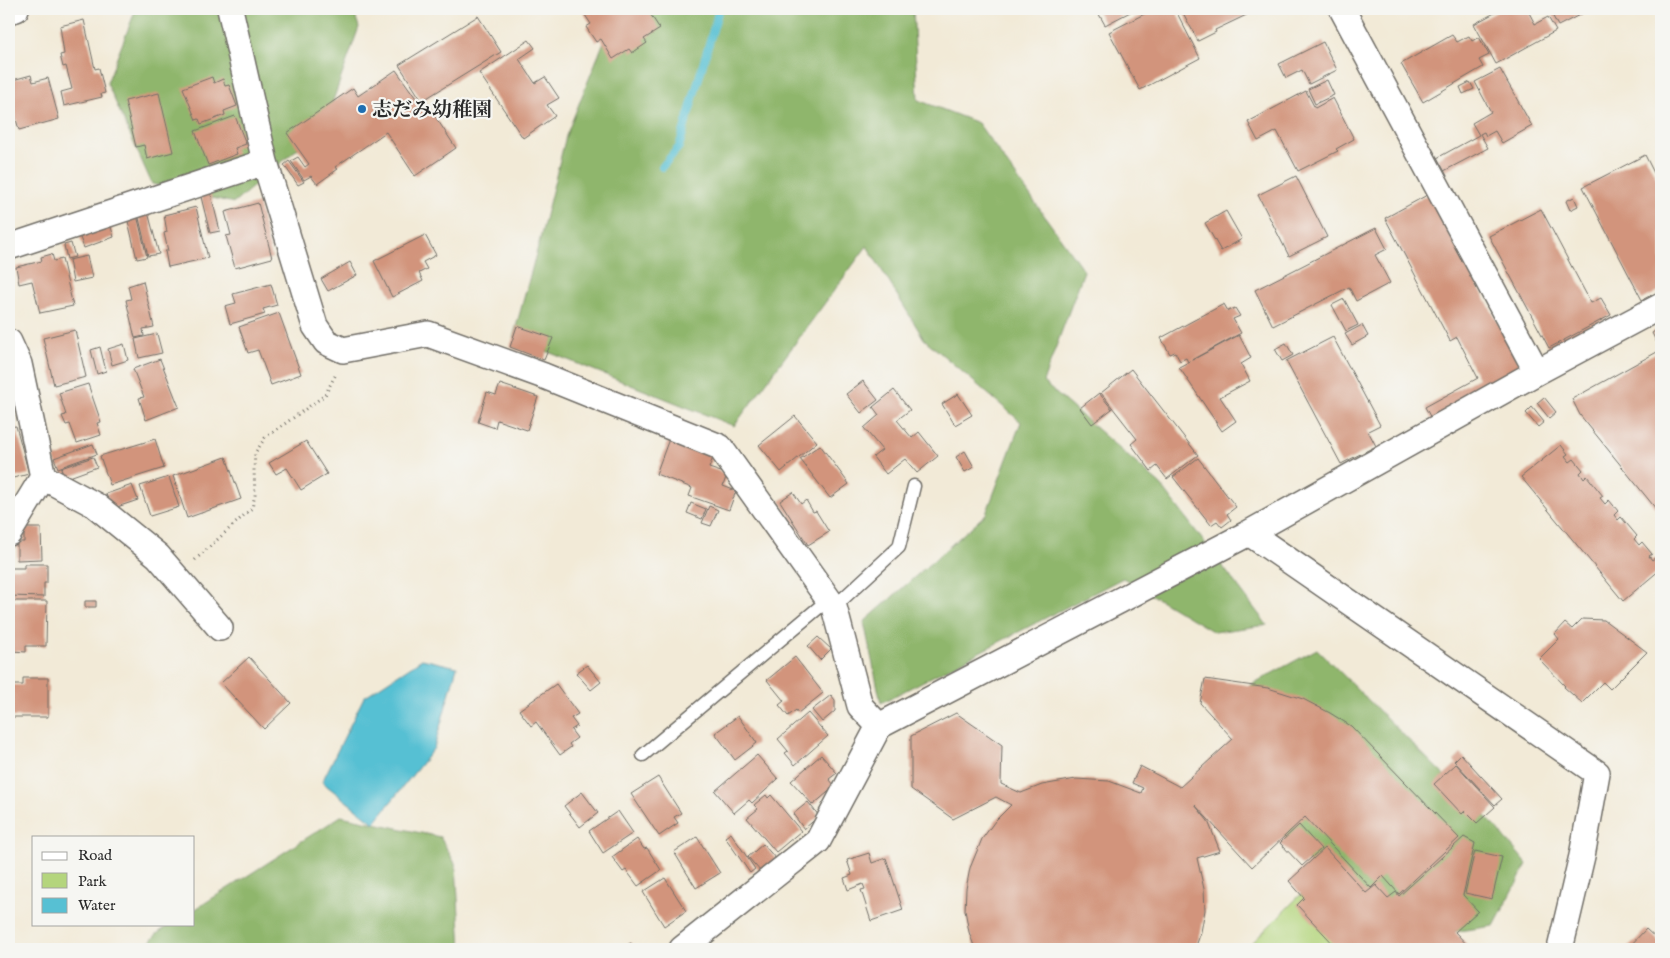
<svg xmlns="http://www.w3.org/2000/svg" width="1670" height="958" font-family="'IM FELL English','Noto Serif JP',serif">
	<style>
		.green { fill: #b4d57d; stroke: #708054 }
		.forest { fill: #8fb66c; stroke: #5d704c }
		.water { fill: #57c0d3; stroke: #41767f }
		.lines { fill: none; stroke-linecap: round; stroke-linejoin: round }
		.stream { stroke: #57c0d3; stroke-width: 8 }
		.building { fill: #d2947b }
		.service-casing { stroke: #716e67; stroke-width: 15 }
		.minor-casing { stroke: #716e67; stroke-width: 28 }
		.path { stroke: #716e67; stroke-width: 3; stroke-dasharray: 1 4; stroke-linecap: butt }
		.service { stroke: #fff; stroke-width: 12 }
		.minor { stroke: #fff; stroke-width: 25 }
		.poi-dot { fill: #1f6fb2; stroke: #f6f6f2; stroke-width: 2 }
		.labels { text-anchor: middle; stroke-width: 4.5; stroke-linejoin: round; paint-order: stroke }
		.poi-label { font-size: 20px; font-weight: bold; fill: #2b2b2b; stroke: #f6f6f2; text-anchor: start }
	</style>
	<rect width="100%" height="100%" fill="#f6f6f2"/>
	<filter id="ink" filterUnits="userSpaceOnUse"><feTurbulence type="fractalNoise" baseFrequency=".02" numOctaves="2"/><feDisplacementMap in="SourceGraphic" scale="10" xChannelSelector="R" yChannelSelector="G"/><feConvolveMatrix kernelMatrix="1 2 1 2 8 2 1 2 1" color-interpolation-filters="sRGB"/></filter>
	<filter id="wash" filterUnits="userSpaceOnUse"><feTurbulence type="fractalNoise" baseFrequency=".0096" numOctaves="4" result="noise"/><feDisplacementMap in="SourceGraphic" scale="20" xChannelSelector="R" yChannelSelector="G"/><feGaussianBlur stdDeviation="1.12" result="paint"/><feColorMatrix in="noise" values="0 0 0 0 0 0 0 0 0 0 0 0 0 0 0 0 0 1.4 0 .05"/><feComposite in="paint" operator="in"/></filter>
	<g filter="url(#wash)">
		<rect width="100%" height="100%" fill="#f2ead7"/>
		<path class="green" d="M1304,891l58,58h-116z"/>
		<path class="forest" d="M136,9h217l6,18 -35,99 -90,77 -82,-19 -45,-101z
			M617,9h296l5,91 60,23 106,148 -41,111 118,103 106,140 -53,7 -91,-54 -242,125 -17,-81 122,-108 35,-92 -97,-83 -57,-93 -133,180 -221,-88 26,-95 27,-107z
			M1317,649l178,177 32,38 -33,62 -71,10 -78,-37 -86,-88 -16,-122z
			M341,816l99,21 16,28 5,84h-318l15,-16 13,-9h23v-14z"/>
		<path class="water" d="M422,659l35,8 -23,81 -60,75 -52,-41 42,-85z"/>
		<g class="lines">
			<path class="stream" d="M662,167l17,-20 40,-138"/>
		</g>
		<g id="blocks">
			<path class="building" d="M581,9h66l13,20 -16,10 3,4 -15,10 -3,-4 -16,10 -12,-20 -5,3 -10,-15 5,-3z
				M1096,9h40l-31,16z
				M1154,9h21l25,49 -60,32 -31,-58z
				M1186,9h73l-44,21 1,2 -18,9 -16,-30z
				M1502,9h25l8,15 13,-7 8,14 -60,33 -22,-40z
				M1549,9h42l-33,17z
				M478,16l23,36 -79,49 -23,-36z
				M84,20l11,49 4,-1 6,25 -4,1 1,3 -38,9 -3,-14 11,-3 -6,-23 -3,1 -3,-12 4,-1 -4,-28z
				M1452,35l5,7 12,-6 3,5 7,-4 10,18 -10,5 4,7 -60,35 -22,-38z
				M529,40l6,8 -16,11 16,24 10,-6 14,21 -12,7 8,11 -32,22 -44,-65z
				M1323,42l14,28 -28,14 -7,-14 -16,8 -7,-14z
				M9,65l3,11h-3z
				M1500,69l32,57 -30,17 -7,-12 -9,5 -2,-4 -4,2 8,14 -44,23 -7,-13 42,-23 -7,-12 19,-11 -16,-30z
				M396,70l24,34 5,-3 31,47 -41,28 -29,-44 -51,35 3,2 -21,15 -6,-8 -7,4 -13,-19 7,-4 7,10 4,-3 -22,-31 66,-45 5,8z
				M31,75l2,7 15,-4 11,41 -40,11 -10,-36v-13z
				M212,77l2,6 9,-4 2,7 4,-1 8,21 -13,5 1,4 -24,9 -2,-5 -3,1 -13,-32z
				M1327,80l7,15 -19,9 -7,-15z
				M1470,82l4,7 -11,5 -3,-7z
				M1306,91l9,17 18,-10 21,41 -18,10 2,2 -40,20 -21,-40 -19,10 -10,-19z
				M159,93l14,59 -26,7 -3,-14 -8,2 -11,-46z
				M235,116l11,28 -11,4 2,6 -29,11 -13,-34z
				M1645,155l16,32v103l-19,10 -59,-113z
				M289,161l15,21 -6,3 -14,-20z
				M1296,176l31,61 -38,19 -31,-61z
				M210,191l10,40 -10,2 -10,-40z
				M1429,194l97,181 -92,49 -9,-17 53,-29 -21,-41 -7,4 -65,-123z
				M1574,197l4,9 -8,4 -4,-9z
				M258,203l14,55 -37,10 -9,-32 5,-1 -6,-23z
				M196,207l12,51 -40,9 -3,-16h3l-4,-18 3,-1 -3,-17z
				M1541,209l50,94 10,-5 10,17 -62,33 -60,-112z
				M1226,211l16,28 -21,12 -16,-28z
				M148,212l11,42 -11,2 -10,-42z
				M137,215l10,42 -10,2 -10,-42z
				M110,224l4,13 -30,11 -5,-13z
				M1376,228l11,21 -12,6 15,28 -34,18 -7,-14 -76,39 -18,-36z
				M425,235l11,20 -13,7 4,7 -8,4 4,8 -31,16 -18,-36z
				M71,243l4,14 -8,2 -3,-14z
				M52,254l2,7 8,-2 11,47 -33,7 -8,-32 -13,3 -3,-17 26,-6 -1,-4z
				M87,256l5,22 -19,4 -4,-22z
				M350,262l7,13 -29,16 -7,-12z
				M143,281l11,46 -11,2 1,7 -9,2 -9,-38 5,-1 -3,-13z
				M271,284l6,21 -14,4 2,5 -35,10 -5,-18 11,-3 -3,-9z
				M1344,299l14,26 -12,6 -14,-26z
				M1224,304l4,7 7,-3 5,8 -7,3 8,14 -53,29 -2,-4 -6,3 -5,-9 -5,2 -9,-16z
				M279,313l22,61 -30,11 -13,-35 -10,3 -9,-26z
				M1362,325l6,11 -16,9 -7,-11z
				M517,326l36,12 -9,22 -34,-13z
				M1661,327v24l-9,-18z
				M75,330l11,47 -32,8 -11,-47z
				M157,334l5,19 -23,5 -4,-19z
				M1239,335l12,23 -10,6 9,17 -30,16 16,24 -14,10 -43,-64z
				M1333,337l47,88 -12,6 8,15 -35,18 -55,-103z
				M1286,343l7,12 -11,6 -7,-12z
				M124,344l4,16 -16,5 -4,-16z
				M100,347l6,24 -9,3 -6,-24z
				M1657,352l4,8v155l-81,-100 -8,-16z
				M160,359l19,48 -33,13 -7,-22 5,-1 -11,-28z
				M1131,369l67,86 -31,24 -10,-13 -6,5 -20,-27 6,-5 -36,-46z
				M863,381l15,19 -17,13 -15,-19z
				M88,384l13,38 -4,1 4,12 -24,8 -7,-19 -4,1 -4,-9 4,-1 -7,-22z
				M500,384l38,13 -11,33 -30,-10 -2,8 -17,-6 9,-30 9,3z
				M894,390l16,20 -13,10 15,18 7,-6 19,24 -21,17 -12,-14 -19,15 -13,-17 9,-7 -18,-22 15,-13 -6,-8z
				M1099,393l13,16 -20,15 -12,-16z
				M958,394l14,21 -17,10 -13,-21z
				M1544,397l12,15 -7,6 -12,-15z
				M1532,407l12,15 -6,5 -12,-14z
				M795,416l22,26 -36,30 -22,-27z
				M16,426l13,48 -20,5v-52z
				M155,439l9,29 -54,17 -10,-29z
				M669,439l45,16 -5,13 18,6 -4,12 13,5 -7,19 -40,-14 3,-8 -36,-14z
				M306,441l21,33 -26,16 -14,-22 -11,6 -7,-11z
				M93,444l4,10 -39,14 -4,-10z
				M820,445l29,39 -19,14 -30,-39z
				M1561,445l7,9 -3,2 5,6 4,-3 9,11 -3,3 4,6 3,-3 16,20 -3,2 5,6 4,-4 9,11 -4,4 4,5 3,-3 16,19 -3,3 5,6 3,-3 10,12 -3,2 3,4 3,-2 6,8v3l-38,32 -102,-124z
				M965,451l9,16 -9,5 -9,-15z
				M93,457l4,10 -33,12 -3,-11z
				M226,457l15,42 -54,19 -14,-42z
				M1198,458l38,49 -9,7 4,6 -9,7 -5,-6 -6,4 -38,-48z
				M169,477l10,30 -29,9 -10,-30z
				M132,485l6,15 -27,9 -5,-15z
				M793,492l8,12 5,-4 7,12 3,-1 13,21 -21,13 -28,-44z
				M691,503l15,6 -4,10 -15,-6z
				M709,506l9,4 -7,16 -9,-3z
				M24,528h17l1,31 -25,1v-18h7z
				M24,564h23v19h-3v14l-35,-1v-28h15z
				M13,601h34l-1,45h-20v6l-14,-1z
				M85,601h11v6h-11z
				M1582,619l22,1 43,32 -37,37 -7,-7 -21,21 -18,-16 1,-1 -26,-27 20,-20 -4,-5 10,-11 7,6z
				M818,637l13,12 -11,11 -12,-14z
				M249,657l42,46 -27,26 -43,-46z
				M795,657l28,36 -25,20 -2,-3 -8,6 -9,-11 5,-4 -17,-21z
				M587,665l14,17 -10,8 -15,-17z
				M23,678h25v39h-37l1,-32h11z
				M1205,679l63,9 35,11 27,14 21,13 108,112 -60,56 -16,-18 -12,12 -66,-71 -53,50 -57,-62 13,16 12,30 -23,7 7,31 1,21 -4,22 -6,17h-220l-6,-17 -4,-22 1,-21 4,-21 12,-29 13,-18 16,-16 -15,-8 -43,22 -42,-30v-53l45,-23 46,32 -1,39 20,9 21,-8 34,-6 33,2 32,12 2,-5 -11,-5 8,-17 40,21 53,-48 -33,-36z
				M556,684l22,30 -7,4 6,8 -6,4 6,8 -8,6 2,3 -11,8 -24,-33 -5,4 -12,-16z
				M831,695l4,5v11l-13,11 -10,-12z
				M808,713l20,23 -33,29 -10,-12 3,-2 -10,-12z
				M738,716l19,27 -22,17 -20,-27z
				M1461,754l41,45 -7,6 -41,-44z
				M757,755l21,24 -26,24 -3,-3 -15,13 -19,-22z
				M821,755l16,18 -8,6 6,7 -22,19 -22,-24z
				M1456,764l39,43 -18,16 -12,-12 -3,3 -28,-30z
				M658,777l23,36 -7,4 4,6 -19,13 -28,-42z
				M582,792l16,21 -18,14 -16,-21z
				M766,795l2,3 3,-3 30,36 -25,21 -29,-34 11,-9 -4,-4z
				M808,802l11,14 -15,13 -11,-15z
				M618,811l15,22 -30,20 -14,-22z
				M1299,825l22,24 -19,17 -22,-23z
				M731,833l24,36 -5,4 -25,-36z
				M697,837l23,36 -24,15 -22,-36z
				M1464,837l11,6 -12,52 15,16 -23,21 16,17h-133l-41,-44 7,-7 -15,-17 36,-33 41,45 10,-8 12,13 8,-6 3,4z
				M637,839l7,10 3,-1 14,22 -23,16 -12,-16 -3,2 -11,-15z
				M763,844l13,15 -15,13 -13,-15z
				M1475,851l27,6 -10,42 -27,-6z
				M869,853l3,10 14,-5 17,52 -32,11 -10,-31 4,-1 -2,-5 -15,6 -4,-12 8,-3 -5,-15z
				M665,878l21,33 -22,15 -21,-34z
				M1646,929l15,14v6h-34z
				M631,943l3,6h-15z"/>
		</g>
	</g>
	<g filter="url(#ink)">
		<use href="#blocks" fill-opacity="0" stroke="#716e67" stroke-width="1"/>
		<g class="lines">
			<g class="service-casing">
				<path id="service" d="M834,607l65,-60 15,-61
					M643,755l186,-156"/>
			</g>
			<g class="minor-casing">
				<path id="minor" d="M230,9l35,153 50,164 11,16 17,8 85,-16 116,42 176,71 114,160 26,99 19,20
					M1342,9l195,363
					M9,11l7,-2
					M9,247l256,-85
					M9,342l10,22 24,113 -34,56
					M43,477l52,28 63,51 62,72
					M1249,533l348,240 -15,83 -22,93
					M682,949l136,-108 61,-115 370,-193 288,-161 124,-66"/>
			</g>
			<path class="path" d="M195,560l57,-52 3,-13 -1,-25 1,-17 10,-15 60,-43 11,-21"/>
			<use href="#service" class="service"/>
			<use href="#minor" class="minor"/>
		</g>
	</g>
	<circle class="poi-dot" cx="362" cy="109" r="5"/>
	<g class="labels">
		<g class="poi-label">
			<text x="372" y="116">志だみ幼稚園</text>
		</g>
	</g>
	<rect width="1670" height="958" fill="none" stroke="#f6f6f2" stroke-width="30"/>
	<rect x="32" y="836" width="162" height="90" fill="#f6f6f2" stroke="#a5a5a2"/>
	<rect x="42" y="852" width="25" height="8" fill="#ffffff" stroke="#a5a5a2"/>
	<text x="78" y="860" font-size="15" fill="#2b2b2b">Road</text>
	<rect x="42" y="873" width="25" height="15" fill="#b4d57d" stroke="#a5a5a2"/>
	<text x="78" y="886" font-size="15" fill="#2b2b2b">Park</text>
	<rect x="42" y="898" width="25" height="15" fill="#57c0d3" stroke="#a5a5a2"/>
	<text x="78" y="910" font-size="15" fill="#2b2b2b">Water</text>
</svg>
